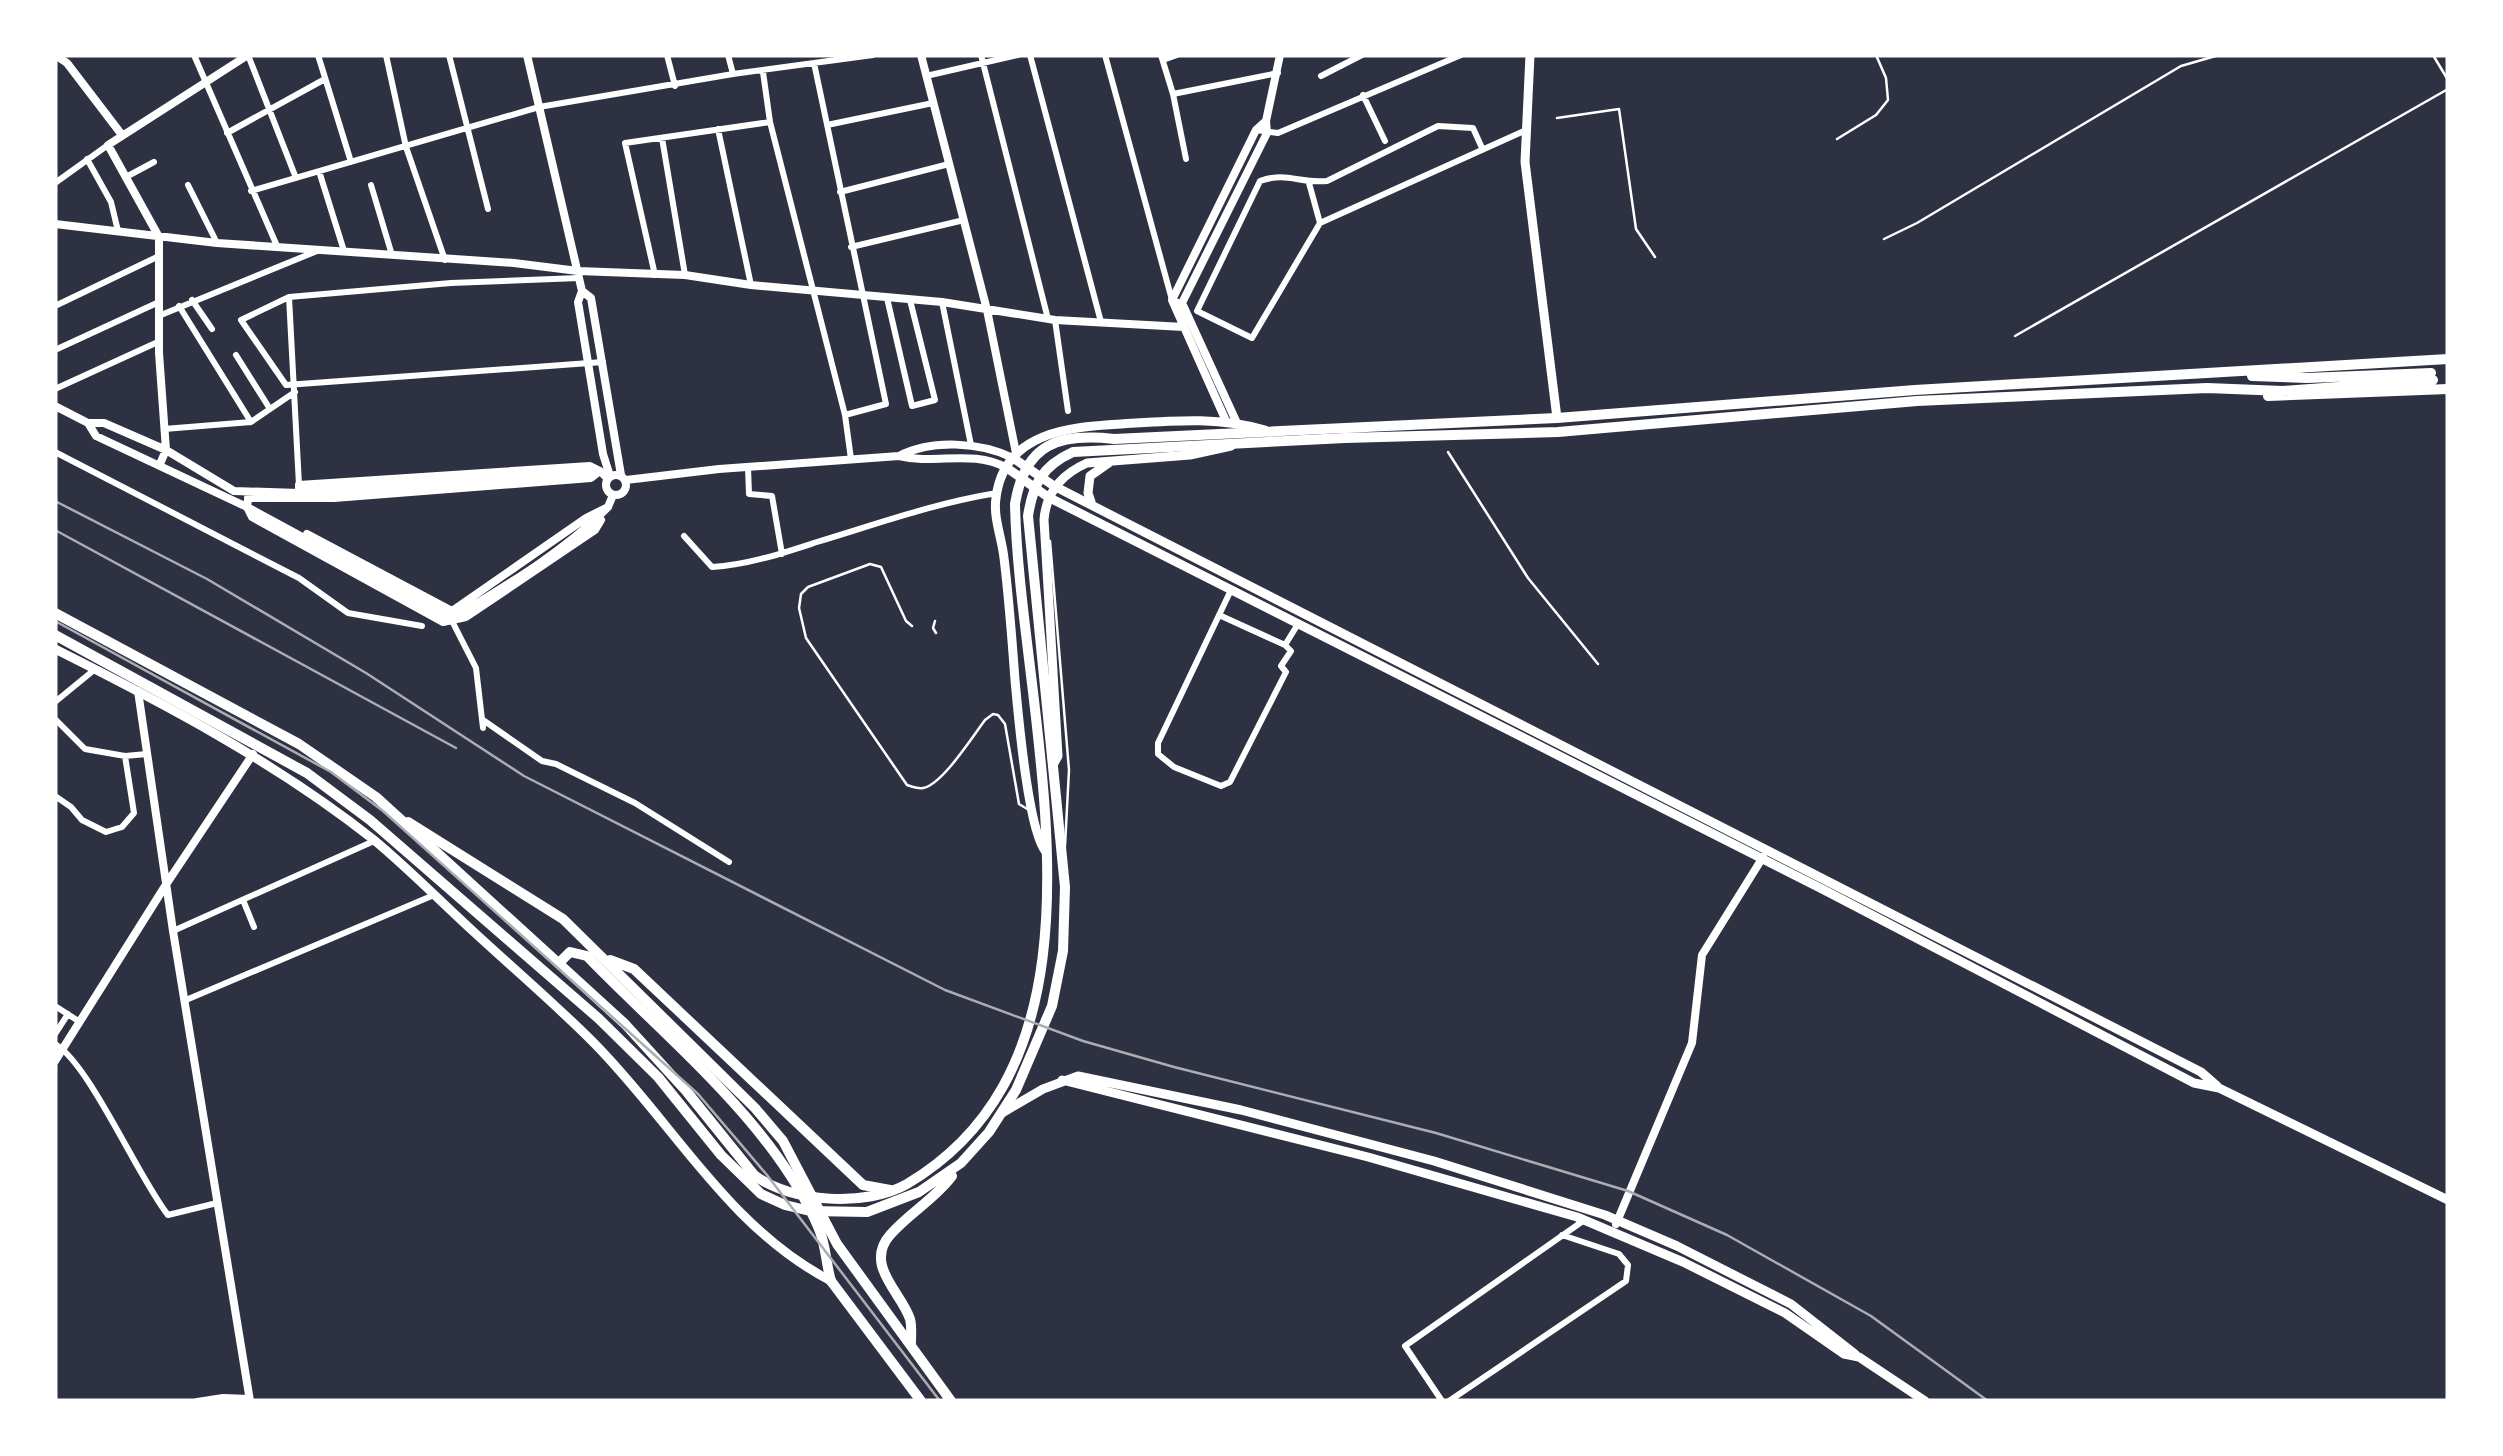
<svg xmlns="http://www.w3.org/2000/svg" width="2503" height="1456" font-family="Helvetica,sans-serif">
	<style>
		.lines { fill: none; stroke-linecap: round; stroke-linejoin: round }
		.service { stroke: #fff; stroke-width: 2.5 }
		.minor { stroke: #fff; stroke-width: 6 }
		.tertiary { stroke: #fff; stroke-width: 8 }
		.secondary { stroke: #fff; stroke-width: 9 }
		.primary { stroke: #fff; stroke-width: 10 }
		.trunk { stroke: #fff; stroke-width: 10 }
		.rail { stroke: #abadb3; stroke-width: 2.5 }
	</style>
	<rect width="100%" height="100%" fill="#2d3142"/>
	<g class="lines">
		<path class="service" d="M2433,55l15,25
			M1557,118l62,-9 17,120 19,28
			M1837,139l39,-24 12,-15 -2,-22 -10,-23
			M1884,239l33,-16 264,-157 38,-11
			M2015,336l433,-247
			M1448,452l80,126 70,86
			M1050,541l19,229 -4,76
			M935,621l-2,7 3,5
			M912,626l-6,-5 -25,-54 -11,-3 -62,23 -7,7 -2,14 7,30 101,147c3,1 13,4 16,3 19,-3 50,-52 62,-68l8,-6 5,1 7,9 14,80 10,6"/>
		<path class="minor" d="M194,55l83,191
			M248,55l48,123
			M318,55l33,107
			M386,55l20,92 39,113
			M449,55l39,154
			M667,55l8,31
			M728,55l5,19
			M981,55l67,264
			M1030,55l71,267
			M1105,55l67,245 10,3
			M1161,55l12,39 13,65
			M1163,60l14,-5
			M814,63l72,341 -41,11
			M763,72l7,50 75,293 6,44
			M926,76l92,-21
			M1321,76l41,-21
			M1173,94l105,-21
			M1363,95l22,46
			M827,125l106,-22
			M718,129l33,156
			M1256,130l22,3 183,-78
			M227,133l98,-54
			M662,138l23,137
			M1482,148l-9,-20 -35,-2 -111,55c-28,3 -39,-10 -67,0l-63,130 55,27 68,-115 204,-92
			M87,159l24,43 7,29
			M319,171l25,80
			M126,177l28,-15
			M55,183l53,-38
			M1309,183l11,40
			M188,185l29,58
			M371,185l21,70
			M251,191l288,-84 194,-33 140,-19
			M840,192l109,-28
			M851,247l113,-27
			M655,275l-30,-132 145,-21
			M579,278l-128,5 -162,14 -48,23 45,65 317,-23
			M289,297l10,188
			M887,298l25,108 23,-6 -25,-100
			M192,300l20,29
			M942,302l29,143
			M55,306l102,-49
			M179,306l72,116
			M161,315l156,-64
			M1055,320l13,91
			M55,350l104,-48
			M236,355l34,54
			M55,389l105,-48
			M164,429l87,-7 44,-30
			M55,452l244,126 49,35 74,13
			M748,467l1,27 23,2 10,58
			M684,536l28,31c36,-2 71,-14 105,-25 60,-18 118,-39 180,-49
			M1231,590l-73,153v11l16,13 47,19 9,-4 56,-110 -5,-6 10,-15 -6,-6 13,-21
			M1219,615l66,30
			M452,621l24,47 7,60
			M55,702l39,-32
			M55,719l30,30 40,7 22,-2
			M483,720l59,41 14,3 79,39 94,59
			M55,796l16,11 11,13 24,12 16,-5 12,-14 -9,-57
			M243,900l11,27
			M173,931l201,-90
			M186,1000l248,-105
			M55,1006l25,16
			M55,1034l13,-20
			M55,1044c34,19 84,135 113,171l49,-12
			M197,1401l26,-4 27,1
			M1442,1401l-37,-55 178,-125
			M1449,1401l177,-120 2,-16 -9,-11 -57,-19"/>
		<path class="tertiary" d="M55,55l12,8 55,72
			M527,55l55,236 -4,11 25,152 7,22
			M921,55l66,255 29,143
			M55,224l162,19 297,20 64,8 107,4 66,10 191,17 113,18 129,7
			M582,291l9,7 30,177
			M55,406l33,17 8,13 151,71 201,109 10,-1c51,-31 108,-65 150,-108
			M1226,421l-54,-121 84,-170 10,-9
			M1236,421l-54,-118 85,-170 -1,-12 14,-66
			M88,423h16l62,27 68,41 65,2 301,-22 8,8
			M899,456c37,9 73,-7 108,12
			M160,464l6,-14 -7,-97v-116l-51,-92 140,-90
			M606 485a10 10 0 1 1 20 0a10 10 0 1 1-20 0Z
			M626,480l93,-11 180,-13c32,-17 82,-14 114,2
			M249,492l-2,15 5,10 191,105 23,-5 129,-87 6,-10
			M299,493v-8l291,-19 10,5
			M248,498h86l257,-20 5,-4
			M307,534l145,77 134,-93 22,-11 5,-12
			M138,691l35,240 77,470
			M55,1061l112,-178 86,-129
			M1616,1224l76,-181 10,-88 61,-98"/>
		<path class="secondary" d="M1530,55l-5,107 32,256
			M1013,458l41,28 1147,586 16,14
			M1007,468l41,29 776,393 370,193 25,5 229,112
			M1092,505l-4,-12 2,-17 20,-14
			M55,649c110,55 222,114 319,191 35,29 67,62 101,93 39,36 80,71 117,108 81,81 135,186 239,240
			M1053,765l5,-9 -14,-236c2,-28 18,-46 43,-57l103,-8 41,-9
			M1046,852c-18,-20 -28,-140 -31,-172 -3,-41 -6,-82 -11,-122 -2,-20 -11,-40 -8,-60 8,-66 73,-71 125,-74 49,-3 96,-8 144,6
			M1062,1080l306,77 209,60 106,45 102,51 59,41 15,3 66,44
			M1002,1113l41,-24 35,-13 163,34 193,51 171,54 72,31 114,58 64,50"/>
		<path class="primary" d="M408,822l155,97 192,189 28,33 54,103 114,157
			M610,960l24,9 229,216 27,5
			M831,1281l90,120"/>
		<path class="trunk" d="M2252,376l55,2 124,-5
			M2268,396l180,-7
			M55,613l244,131 77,53 249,227 62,68 67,83c37,28 113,32 153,9 226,-134 112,-470 108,-680 10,-61 44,-71 99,-65l443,-21 358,-28 533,-31
			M55,635l252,138 63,47 228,198 60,59 63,78 40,39 24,11 25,6 57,1 52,-20 42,-29 28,-31 27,-42 36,-84 11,-55 2,-64 -37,-371c5,-32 14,-50 45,-64l272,-14 213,-6 359,-31 290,-13 76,3 150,-11
			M559,963l11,-11 17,4c78,81 188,168 232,273 7,16 7,36 12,52
			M911,1343c0,-7 1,-17 -1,-24 -9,-27 -46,-54 -20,-84 19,-22 45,-36 62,-59"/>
		<path class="rail" d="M55,501l152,78 159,94 158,103 421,214 138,51 91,26 262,66 192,58 99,44 144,81 117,85
			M55,530l401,218
			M55,621l276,151 52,39 315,283 69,81 173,226"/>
	</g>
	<rect width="2503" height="1456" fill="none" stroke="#ffffff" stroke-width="115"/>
</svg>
